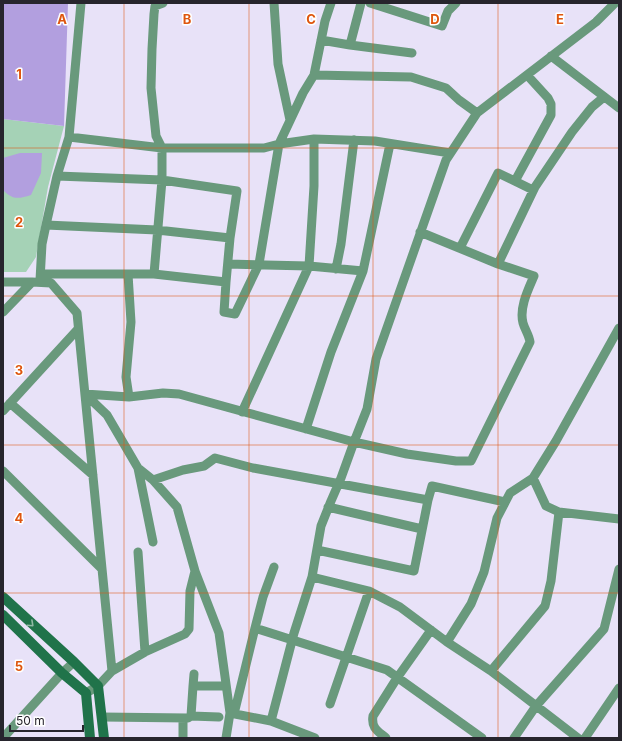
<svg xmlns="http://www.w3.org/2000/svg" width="622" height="741" font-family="Inter,sans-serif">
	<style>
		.green { fill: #a5d2b6 }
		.water { fill: #b29fdf }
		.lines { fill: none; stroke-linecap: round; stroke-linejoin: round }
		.street { stroke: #69997c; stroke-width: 9 }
		.secondary { stroke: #20734a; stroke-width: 10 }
		.oneway { stroke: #90b9a4 }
		.grid { fill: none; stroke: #de560e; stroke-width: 1; stroke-opacity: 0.55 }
		.grid-label { font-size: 13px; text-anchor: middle; font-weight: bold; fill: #de560e; stroke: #fff; stroke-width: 3; stroke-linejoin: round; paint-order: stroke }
	</style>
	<rect width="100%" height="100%" fill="#e8e2f8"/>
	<path class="green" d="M3,119l61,7 -16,61 -12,70 -10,15h-23z"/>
	<path class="water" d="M3,3h65l-4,123 -61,-7z
		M20,153h22l-1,20 -10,22c-13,4 -18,5 -28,-5v-32z"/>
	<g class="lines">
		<path class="street" d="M274,3l4,61 12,56
			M370,3l72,23 6,-15 8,-8
			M321,40l29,5 11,-42
			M350,45l62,8
			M551,56l68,52
			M314,75l11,-54 6,-18
			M477,113l-31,47 -70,199 -9,50 -13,33 53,12 49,7h15l59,-119c-1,-7 -5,-12 -7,-19 -4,-15 5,-33 11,-47l-36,-12 37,-77 37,-55 20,-25 12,-10
			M69,137l93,11h102l15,-4 24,-51 11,-18 97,2 35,11 13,12 18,13 119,-91 19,-19
			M57,176l105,4 75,11 -7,47
			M515,181l36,-66v-11l-3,-6 -21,-23
			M46,225l111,5 73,8 -4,44 -72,-8
			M420,232l78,32
			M460,248l38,-75 35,17
			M228,264l81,2 54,5
			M336,269l5,-25 13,-104
			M41,274h113l8,-94v-32l-6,-12 -5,-48 1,-39 2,-35 1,-8 8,-3
			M128,274l3,48 -5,55 3,20
			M40,280l2,-36 4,-19 11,-49 12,-39 12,-134
			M3,282h29l-29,30
			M32,282l19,1 26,30 35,358 -14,15 -12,7
			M226,282l-2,30 11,2 24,-50 20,-120 35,-5 61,2 75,12
			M10,403l83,72
			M3,411l75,-82
			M242,412l67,-146 5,-80v-47
			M306,429l25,-77 32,-81 27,-127
			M138,468l15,74
			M3,471l99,98
			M153,480l30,-10 21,-4 11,-8 38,10 175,32
			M328,507l94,22
			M559,512l60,7
			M317,550l97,21 14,-71 4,-14 73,16
			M138,552l7,100
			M255,628l8,-31 11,-30
			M447,642l44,29 87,67
			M112,671l33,-19 40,-18 4,-5 1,-38 5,-20
			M491,671l54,-65 6,-25 8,-69 -13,-6 -13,-28
			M193,686l1,-12
			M330,704l39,-113
			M230,713l-11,-80 -24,-62 -18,-64 -24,-27 -15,-12 -31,-53 -22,-21 44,3 34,-4 16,1 175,48 -13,36 -10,23 -10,25 -9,51
			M234,714l21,-86 132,42 95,68
			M191,716l28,1
			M102,717l86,1 3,-2 2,-30h33
			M271,721l44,17
			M3,738l59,-65 12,-11
			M183,738v-20
			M226,738l4,-25 41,8 23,-88 18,-56 57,14 31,16 47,35 24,-38 13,-32 13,-54 13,-25 23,-15 23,-37 63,-113
			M386,738c-8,-7 -15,-10 -13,-22l24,-38 34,-48
			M514,738l22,-32 68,-77 15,-60
			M585,738l34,-50"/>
		<path class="secondary" d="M3,597l71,65 24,24 6,52
			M3,615l59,58 24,20 4,45"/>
	</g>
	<defs><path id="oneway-chevron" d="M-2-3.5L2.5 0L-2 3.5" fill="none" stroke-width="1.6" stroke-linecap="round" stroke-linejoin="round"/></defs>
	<use class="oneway" href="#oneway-chevron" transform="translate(31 624) rotate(43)"/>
	<path class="grid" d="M124,3v735M249,3v735M373,3v735M498,3v735M3,148h616M3,296h616M3,445h616M3,593h616"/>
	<g class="grid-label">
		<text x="62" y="24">A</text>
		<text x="187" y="24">B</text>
		<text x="311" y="24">C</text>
		<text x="435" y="24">D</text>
		<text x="560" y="24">E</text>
		<text x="19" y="79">1</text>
		<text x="19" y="227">2</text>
		<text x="19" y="375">3</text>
		<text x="19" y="523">4</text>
		<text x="19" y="671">5</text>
	</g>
	<rect width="622" height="741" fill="none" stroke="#27252d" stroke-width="8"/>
	<path d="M10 725v6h73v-6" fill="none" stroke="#27252d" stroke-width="2"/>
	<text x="16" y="725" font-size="12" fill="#27252d" stroke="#ffffff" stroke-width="3" paint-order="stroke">50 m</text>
</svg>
